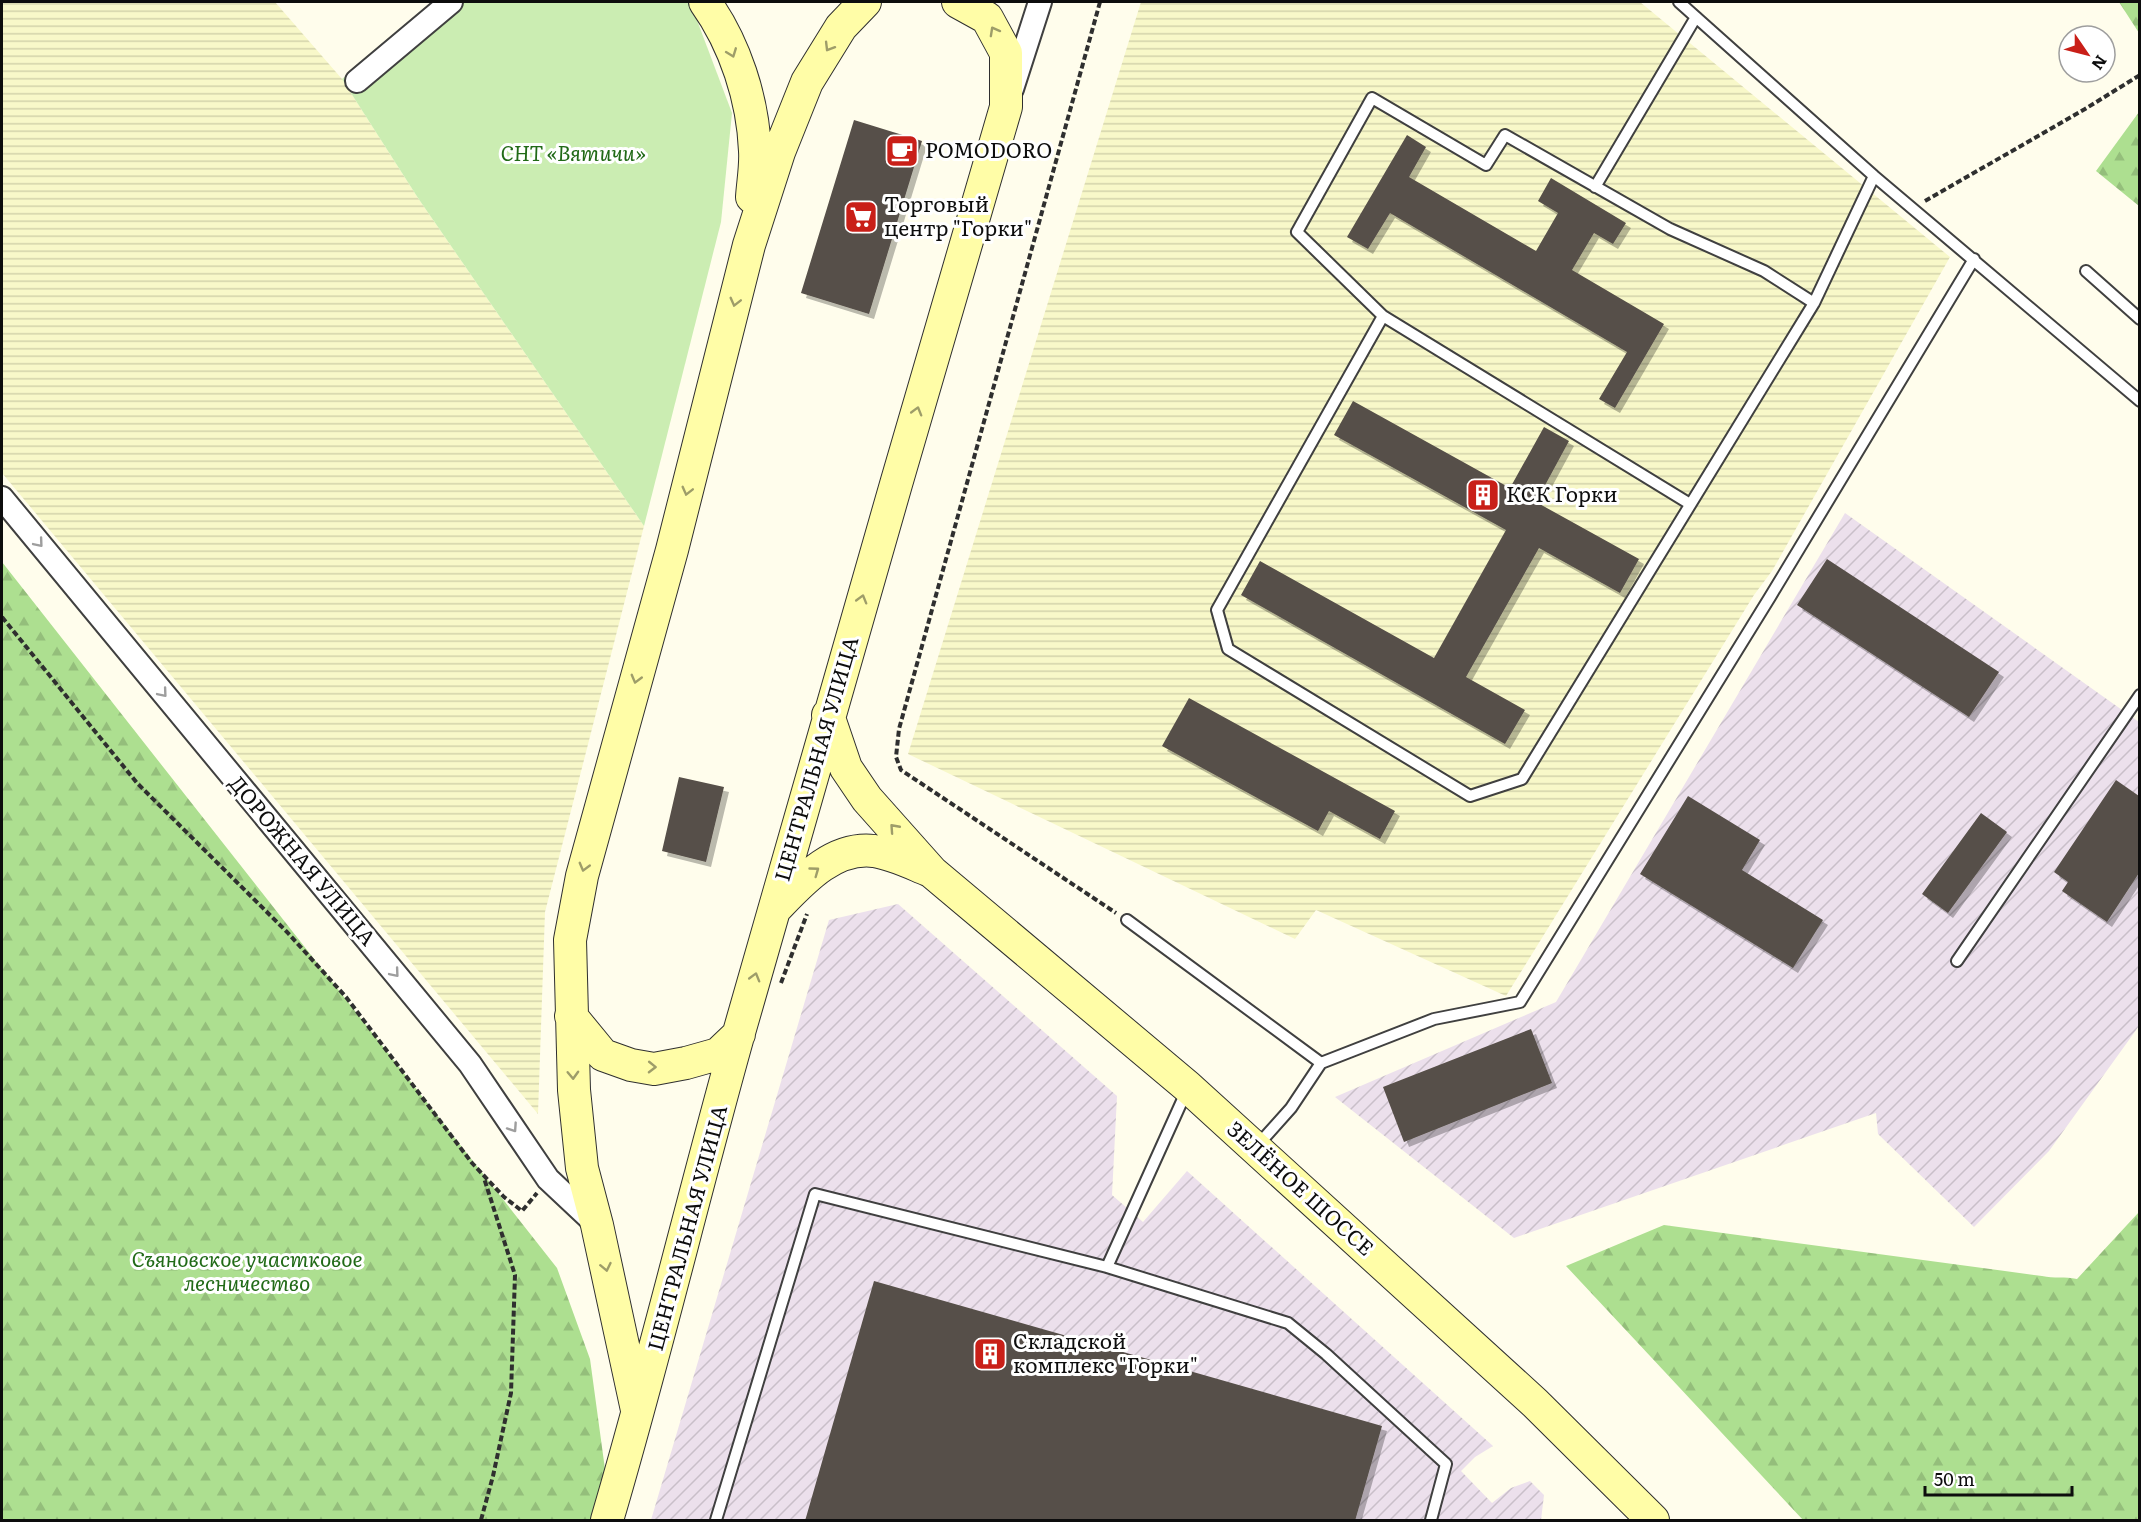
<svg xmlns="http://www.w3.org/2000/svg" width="2141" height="1522" font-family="Literata,serif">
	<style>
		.industrial { fill: url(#industrial-furrows) }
		.farmland { fill: url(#farmland-rules) }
		.forest { fill: url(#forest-firs) }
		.garden { fill: #cbedb2 }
		.building { fill: #564f48; filter: url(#shadow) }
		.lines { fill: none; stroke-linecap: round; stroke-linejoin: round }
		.service-casing { stroke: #404040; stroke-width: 14 }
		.minor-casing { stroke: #404040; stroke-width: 26 }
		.secondary-casing { stroke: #2f2f2f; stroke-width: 34 }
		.path { stroke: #2f2f2f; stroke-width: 4; stroke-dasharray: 6 3; stroke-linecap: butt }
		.service { stroke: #fff; stroke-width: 10 }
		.minor { stroke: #fff; stroke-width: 22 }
		.secondary { stroke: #fffda7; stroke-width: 32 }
		.oneway { stroke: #9e9d69 }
		.oneway2 { stroke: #9e9e9e }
		.labels { text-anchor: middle; stroke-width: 6; stroke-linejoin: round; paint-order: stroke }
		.poi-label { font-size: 21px; fill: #0d0d0d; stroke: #fff; text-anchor: start }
		.park-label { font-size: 21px; font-style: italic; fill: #216a17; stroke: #fff }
		.street-label { font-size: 21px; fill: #0d0d0d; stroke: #fff }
	</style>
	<defs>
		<pattern id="industrial-furrows" width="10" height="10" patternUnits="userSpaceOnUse" patternTransform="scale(1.5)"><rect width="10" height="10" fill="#ece0ec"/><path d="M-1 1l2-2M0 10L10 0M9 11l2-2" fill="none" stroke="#c9bfc9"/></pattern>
		<pattern id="farmland-rules" width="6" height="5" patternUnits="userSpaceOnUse" patternTransform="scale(1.5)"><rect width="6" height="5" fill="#f8f8c9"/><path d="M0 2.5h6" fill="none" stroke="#d3d3ab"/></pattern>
		<pattern id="forest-firs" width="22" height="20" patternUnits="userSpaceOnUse" patternTransform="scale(1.5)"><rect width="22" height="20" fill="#addf90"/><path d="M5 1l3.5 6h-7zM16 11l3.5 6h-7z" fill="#94be7b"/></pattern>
		<filter id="shadow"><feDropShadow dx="5" dy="5" stdDeviation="0" flood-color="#0004"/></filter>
	</defs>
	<rect width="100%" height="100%" fill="#fffdec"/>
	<path class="industrial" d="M1845,513l294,209v304l-90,125 -75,76 -96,-93 -2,-21 -362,125 -179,-141 221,-95z
		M898,904l219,192 -5,99 31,27 44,-51 306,275 -18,11 -14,14 31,32 19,-15 19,-7 14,14 -3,25h-890l178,-600z"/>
	<path class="farmland" d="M2,2h273l67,77 76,119 226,328 -99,386 -7,202 -536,-641z
		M1141,2h499l310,255 -178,314 -18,24 -248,401 -190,-86 -21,29 -387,-185z"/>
	<path class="forest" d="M2119,2h20v31z
		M2139,112v94l-43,-35z
		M2,562l555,706 33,91 17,125 -11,36h-594z
		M2139,1212v308h-336l-237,-254 98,-41 378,51c12,3 23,0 35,3z"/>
	<path class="garden" d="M438,2h249l5,5 40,106 -11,109 -77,304 -226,-328 -76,-119z"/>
	<path class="building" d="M854,120l68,21 -53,173 -68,-21z
		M1407,135l19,12 -17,30 127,74 22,-38 -20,-12 13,-23 75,45 -13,21 -19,-11 -22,37 92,54 -49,84 -16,-9 28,-47 -237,-139 -22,36 -21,-12z
		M1353,401l157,87 34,-61 25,14 -33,61 103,57 -19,34 -81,-45 -73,129 59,33 -20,34 -264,-149 19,-34 174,97 72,-128 -172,-95z
		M1827,559l172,113 -30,45 -172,-112z
		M1189,698l206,113 -15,28 -51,-28 -11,20 -156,-85z
		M679,777l45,10 -18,75 -44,-11z
		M2116,780l23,16v77l-32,49 -45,-31 6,-9 -14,-10z
		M1688,796l72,44 -18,30 81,50 -30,48 -153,-94z
		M1981,813l26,19 -59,81 -26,-19z
		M1531,1029l21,54 -148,59 -21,-55z
		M874,1281l508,145 -27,95h-550z"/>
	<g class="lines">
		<g class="service-casing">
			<path id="service" d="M1679,2l195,174 266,225
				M1595,187l101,-170
				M2086,271l54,48
				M1383,316l-86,-84 75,-134 114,67 19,-30 165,94 94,42 50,32
				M1690,504l-307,-188 -166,294 11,39 242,147 52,-17 292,-476 60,-127
				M1127,920l194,143
				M1957,961l183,-266
				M1256,1147l35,-39 30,-45 113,-44 86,-17 250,-405 204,-338
				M1107,1267l80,-177
				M716,1520l99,-326 292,73 181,56 38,31 120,110 -15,56"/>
		</g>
		<g class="minor-casing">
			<path id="minor" d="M357,81l94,-79
				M1012,89l28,-87
				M2,498l468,566 78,115 49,46"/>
		</g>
		<g class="secondary-casing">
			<path id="secondary" d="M705,2c30,42 48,97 50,149 1,15 -2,31 -3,46
				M828,715l18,53 21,31 65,73 256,215 347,316 118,117
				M776,908c26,-27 57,-62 98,-57 19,3 37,12 54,19
				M571,1016l32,39 28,10 23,4 32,-6 32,-9 21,-20
				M637,1410l-40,-185 -15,-57 -8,-78 -4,-150 12,-64 90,-326 77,-305 30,-93 28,-70 34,-55 24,-25
				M607,1520c48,-162 87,-328 133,-491 87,-308 176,-615 266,-922v-54l-19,-35 -29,-16"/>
		</g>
		<path class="path" d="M1100,2l-201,727 -3,28 5,13 215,143
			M1925,201l160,-92 55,-34
			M2,617l135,166 150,149 59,65 126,166 32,34 18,14 15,-18
			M781,983l26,-69
			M481,1520l12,-44 18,-83 4,-118 -31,-97"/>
		<use href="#service" class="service"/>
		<use href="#minor" class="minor"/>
		<use href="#secondary" class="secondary"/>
	</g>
	<defs><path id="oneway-chevron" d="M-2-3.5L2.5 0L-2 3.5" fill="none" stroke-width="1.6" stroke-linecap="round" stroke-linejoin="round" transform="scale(1.5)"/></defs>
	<g class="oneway">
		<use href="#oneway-chevron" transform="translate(994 31) rotate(-119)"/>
		<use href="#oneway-chevron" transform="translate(829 47) rotate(121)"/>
		<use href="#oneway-chevron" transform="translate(732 53) rotate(69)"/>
		<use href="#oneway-chevron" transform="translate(735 302) rotate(104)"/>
		<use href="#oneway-chevron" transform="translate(917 411) rotate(-74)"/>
		<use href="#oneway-chevron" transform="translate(687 491) rotate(104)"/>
		<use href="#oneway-chevron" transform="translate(862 599) rotate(-74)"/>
		<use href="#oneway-chevron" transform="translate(636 679) rotate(105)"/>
		<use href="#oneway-chevron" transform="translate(894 828) rotate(-132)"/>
		<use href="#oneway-chevron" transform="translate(584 867) rotate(105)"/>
		<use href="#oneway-chevron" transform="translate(815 871) rotate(-36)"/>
		<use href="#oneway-chevron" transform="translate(755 977) rotate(-74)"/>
		<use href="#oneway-chevron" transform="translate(652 1067) rotate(1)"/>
		<use href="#oneway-chevron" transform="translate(573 1075) rotate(88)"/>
		<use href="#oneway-chevron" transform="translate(606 1267) rotate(78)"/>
	</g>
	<g class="oneway2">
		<use href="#oneway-chevron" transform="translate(39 543) rotate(50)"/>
		<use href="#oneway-chevron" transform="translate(163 693) rotate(50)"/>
		<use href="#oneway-chevron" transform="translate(395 973) rotate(50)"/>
		<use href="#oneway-chevron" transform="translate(513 1128) rotate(56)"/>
	</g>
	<defs>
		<g id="cafe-square" transform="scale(1.725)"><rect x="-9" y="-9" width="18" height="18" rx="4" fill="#c91f18" stroke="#fff"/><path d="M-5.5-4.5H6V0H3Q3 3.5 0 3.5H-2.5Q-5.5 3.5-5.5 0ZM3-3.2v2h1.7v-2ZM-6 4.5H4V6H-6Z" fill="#fff"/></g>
		<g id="supermarket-square" transform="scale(1.725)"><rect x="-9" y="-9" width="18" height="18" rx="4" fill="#c91f18" stroke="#fff"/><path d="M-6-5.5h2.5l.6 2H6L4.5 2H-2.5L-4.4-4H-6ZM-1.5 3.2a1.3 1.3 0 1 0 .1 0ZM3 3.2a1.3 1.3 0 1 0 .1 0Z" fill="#fff"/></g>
		<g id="building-square" transform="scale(1.725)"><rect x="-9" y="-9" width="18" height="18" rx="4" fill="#c91f18" stroke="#fff"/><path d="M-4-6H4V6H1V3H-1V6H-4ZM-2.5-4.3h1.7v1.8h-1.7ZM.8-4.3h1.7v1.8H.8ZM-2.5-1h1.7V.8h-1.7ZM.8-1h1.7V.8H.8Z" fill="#fff"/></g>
	</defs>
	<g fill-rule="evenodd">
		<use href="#cafe-square" x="902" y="151"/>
		<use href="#supermarket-square" x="861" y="217"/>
		<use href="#building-square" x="1483" y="495"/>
		<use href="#building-square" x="990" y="1354"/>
	</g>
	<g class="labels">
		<g class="poi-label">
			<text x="925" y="158">POMODORO</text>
			<text x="884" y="212">Торговый<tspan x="884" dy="24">центр "Горки"</tspan></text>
			<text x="1506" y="502">КСК Горки</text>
			<text x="1013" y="1349">Складской<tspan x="1013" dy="24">комплекс "Горки"</tspan></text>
		</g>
		<g class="park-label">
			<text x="573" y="161">СНТ «Вятичи»</text>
			<text x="247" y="1267">Съяновское участковое<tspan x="247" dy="24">лесничество</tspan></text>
		</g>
		<g class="street-label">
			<text transform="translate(817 759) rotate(-74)" y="7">ЦЕНТРАЛЬНАЯ УЛИЦА</text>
			<text transform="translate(302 861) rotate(50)" y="7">ДОРОЖНАЯ УЛИЦА</text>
			<text transform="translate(1300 1189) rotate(42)" y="7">ЗЕЛЁНОЕ ШОССЕ</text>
			<text transform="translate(688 1228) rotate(-75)" y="7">ЦЕНТРАЛЬНАЯ УЛИЦА</text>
		</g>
	</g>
	<rect width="2141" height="1522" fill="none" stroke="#0d0d0d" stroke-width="6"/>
	<g transform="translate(2087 54) rotate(125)"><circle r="28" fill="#ffffff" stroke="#9e9e9e" stroke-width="1.5"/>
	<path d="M0-4.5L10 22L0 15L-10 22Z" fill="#c91f18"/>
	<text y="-9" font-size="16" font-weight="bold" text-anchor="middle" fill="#0d0d0d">N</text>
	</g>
	<path d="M1925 1486v9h147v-9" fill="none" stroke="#0d0d0d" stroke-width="3"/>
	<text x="1934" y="1486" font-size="18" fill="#0d0d0d" stroke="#ffffff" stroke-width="4.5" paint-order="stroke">50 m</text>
</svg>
